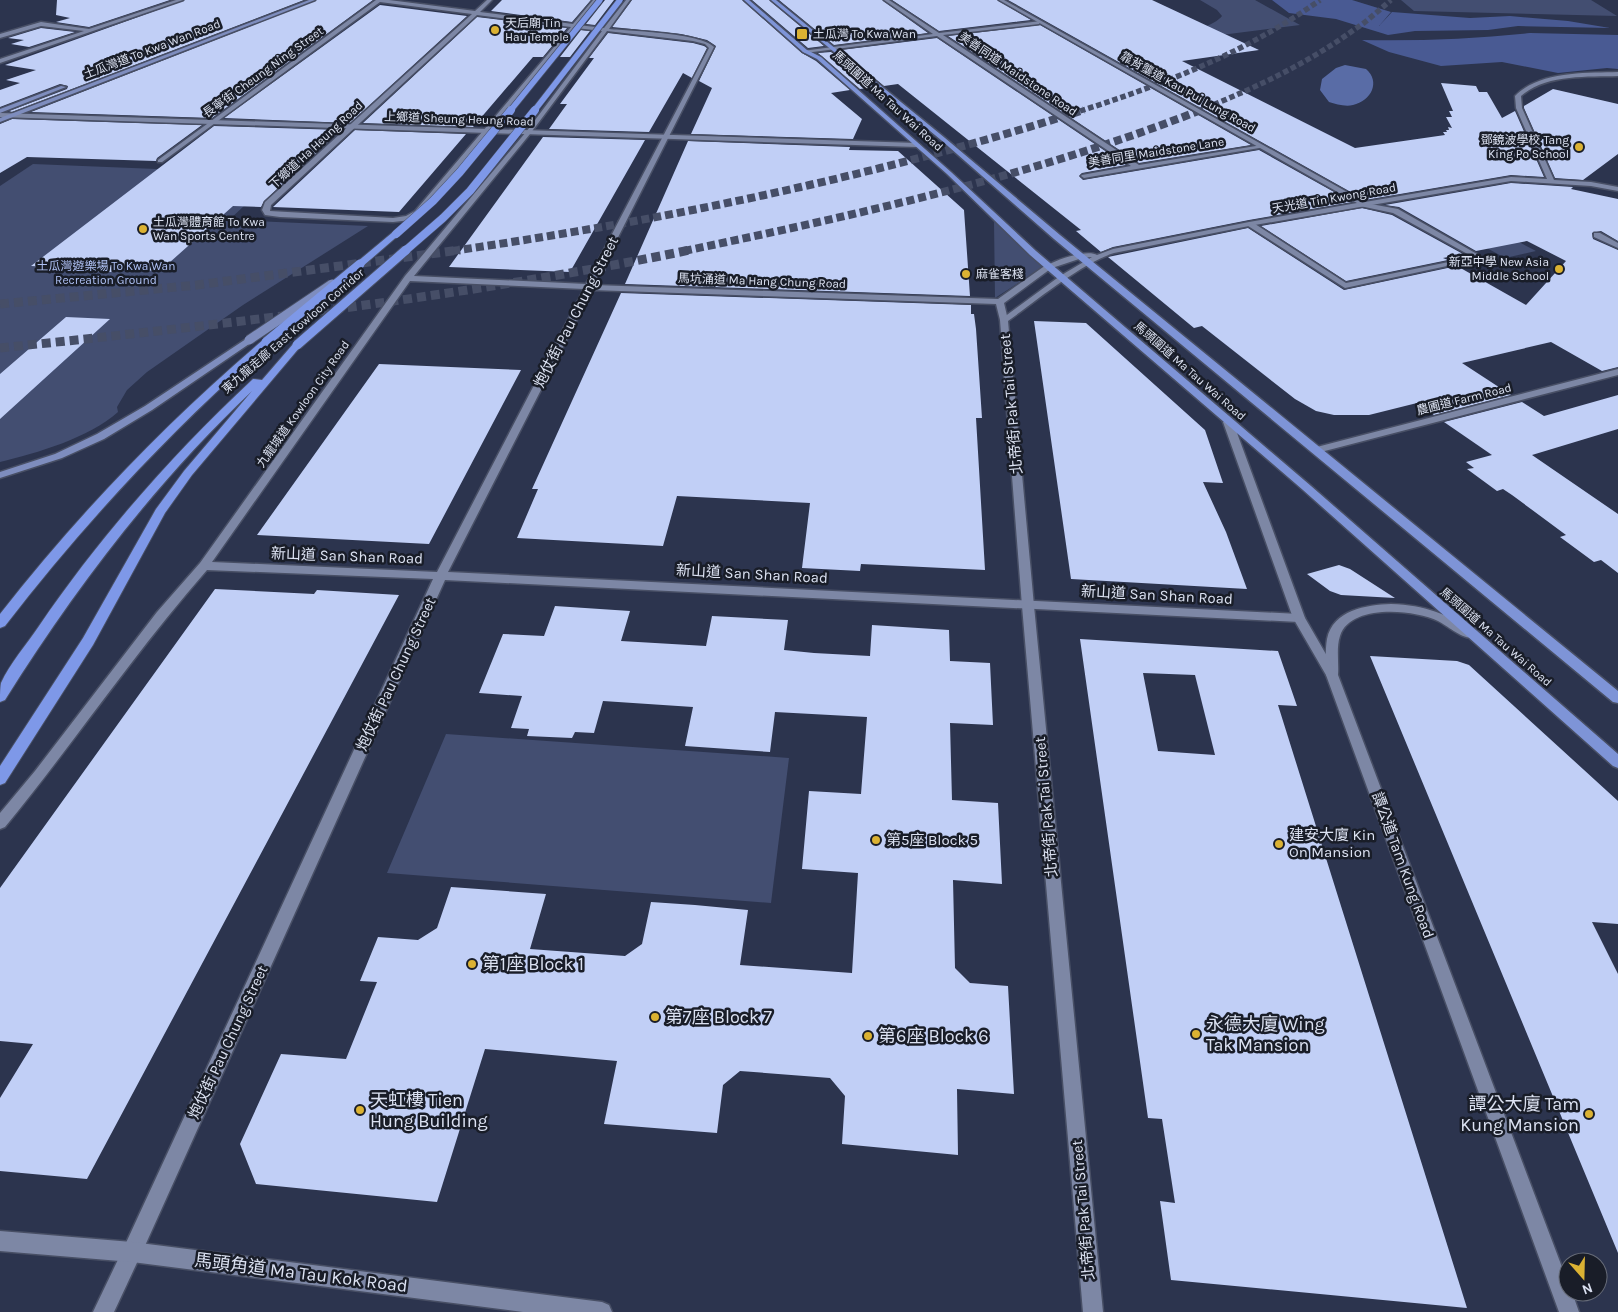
<svg xmlns="http://www.w3.org/2000/svg" width="1618" height="1312" font-family="Karla,'Noto Sans TC',sans-serif">
	<style>
		.green { fill: #434e71 }
		.forest { fill: #495a93 }
		.water { fill: #596ca6 }
		.building { fill: #c1cff6; fill-rule: evenodd }
		.lines { fill: none; stroke-linecap: round; stroke-linejoin: round }
		.trunk-tunnel-far2 { stroke: #464e67; stroke-width: 5.5; stroke-dasharray: 5.5 3; stroke-linecap: butt }
		.trunk-tunnel-far1 { stroke: #464e67; stroke-width: 8; stroke-dasharray: 8 4; stroke-linecap: butt }
		.trunk-tunnel { stroke: #464e67; stroke-width: 9; stroke-dasharray: 9 5; stroke-linecap: butt }
		.pedestrian-casing { stroke: #484f65; stroke-width: 3 }
		.minor-casing { stroke: #484f65; stroke-width: 3 }
		.tertiary-casing { stroke: #484f65; stroke-width: 3 }
		.secondary-casing { stroke: #484f65; stroke-width: 3 }
		.primary-casing { stroke: #484f65; stroke-width: 3 }
		.trunk-casing { stroke: #484f65; stroke-width: 2 }
		.pedestrian { fill: #7d87a5; fill-rule: evenodd }
		.minor { fill: #7d87a5; fill-rule: evenodd }
		.tertiary { fill: #7d87a5; fill-rule: evenodd }
		.secondary { fill: #7e8dbe; fill-rule: evenodd }
		.primary { fill: #7e94d7; fill-rule: evenodd }
		.trunk { fill: #7e98e8; fill-rule: evenodd }
		.secondary-bridge-casing { stroke: #484f65; stroke-width: 11; stroke-linecap: butt }
		.trunk-bridge-far2-casing { stroke: #484f65; stroke-width: 7; stroke-linecap: butt }
		.trunk-bridge-far1-casing { stroke: #484f65; stroke-width: 9; stroke-linecap: butt }
		.trunk-bridge-casing { stroke: #484f65; stroke-width: 11; stroke-linecap: butt }
		.secondary-bridge { stroke: #7e8dbe; stroke-width: 9 }
		.trunk-bridge-far2 { stroke: #7e98e8; stroke-width: 5.5 }
		.trunk-bridge-far1 { stroke: #7e98e8; stroke-width: 8 }
		.trunk-bridge { stroke: #7e98e8; stroke-width: 9 }
		.poi-dot { fill: #dbb233; stroke: #191d28; stroke-width: 2 }
		.labels { text-anchor: middle; stroke-width: 5; stroke-linejoin: round; paint-order: stroke }
		.far-poi-label { font-size: 12px; fill: #dce2f2; stroke: #191d28; text-anchor: start }
		.far-street-label { font-size: 12px; fill: #dce2f2; stroke: #191d28 }
		.far-park-label { font-size: 12px; fill: #afc1f4; stroke: #191d28 }
		.street-label { font-size: 15px; fill: #dce2f2; stroke: #191d28 }
		.poi-label { font-size: 15px; fill: #dce2f2; stroke: #191d28; text-anchor: start }
		.near-poi-label { font-size: 18px; fill: #dce2f2; stroke: #191d28; text-anchor: start }
		.near-street-label { font-size: 18px; fill: #dce2f2; stroke: #191d28 }
	</style>
	<rect width="100%" height="100%" fill="#2c344e"/>
	<path class="green" d="M1200,0h55l45,25 -196,25c25,-5 104,-16 118,-34l-5,-6z
		M1401,0h190l26,16 -203,-5z
		M33,164l245,10 -49,46 139,6 -125,79 -96,67 -20,18 -10,17 1,5c-29,26 -81,41 -118,50v-276z
		M1477,220l59,31 -31,7 -58,-32z
		M994,221l49,46 -48,31z
		M446,734l343,24 -18,145 -384,-30z"/>
	<path class="forest" d="M1272,0h80l39,12 -12,14 13,-14 78,6 40,-2 58,5 42,7 -92,-2 -30,4 -73,1 -27,4 -52,-16 -47,-6z
		M1530,33l88,2v34l-11,-1 -49,5 -56,-11 -61,4 -52,-14 -27,-12c56,1 112,-1 168,-7z"/>
	<path class="water" d="M1345,65l21,4c15,13 5,32 -13,36 -8,2 -17,-1 -24,-3l-9,-12 2,-11 14,-11z"/>
	<path class="building" d="M57,0h113l-81,27 -33,-5 14,-4 -14,-3z
		M185,0h119l-292,112 -3,-1 58,-22 1,-3 -8,-2 -60,23v-17l20,-7 -14,-3 30,-10 -31,-5z
		M317,0h56l-161,118 -181,-6z
		M502,0h89l-19,22 -81,-11z
		M605,0h9l-19,25 -9,-1z
		M632,0h110l60,53 14,8 34,29 -19,3 31,26 -9,20 -162,-5 21,-46 -13,-7 17,-35 -9,-6 -26,-6 -69,-7z
		M752,0h17l55,46 -16,2z
		M779,0h103l46,33 -94,12z
		M892,0h105l34,20 -92,11z
		M1008,0h144l107,50 -77,11 173,87 90,-13 -2,-3h4l-1,-2h3l-1,-3 4,1 -6,-11h6l-3,-6h4l-12,-28 35,3 3,6h8l15,26 13,-7 29,66 -33,-2 -146,25z
		M380,5l87,11 -117,107 -126,-5z
		M477,17l90,11 -24,29h-10l-60,70 -110,-4z
		M1040,25l211,120 -112,18 -191,-127z
		M41,28l34,4 -46,15 -18,-3 13,-4 -16,-2z
		M581,30l9,1 -20,26h-10z
		M608,33l85,10 11,3 3,2 -15,30 -9,-5 -34,59 -100,-3 18,-25h-7l34,-46h-5z
		M937,38l189,127 -44,8 -3,3 4,4 176,-30 93,52 -103,18 -136,27 -12,5 -25,-21 5,-1 -183,-146 -14,2 -43,-36z
		M831,52l43,35 -14,2 -42,-36z
		M1553,89l65,15v50l-35,26 -28,-2 -31,-70v-2z
		M12,119l190,6 -45,33 -1,3 -129,-4 -27,16v-49z
		M214,126l127,4 -77,71 -3,6 -28,-1 -73,65 -45,-2 -4,3 -41,-1 4,-3 -43,-2z
		M355,130l111,4 -67,78 -126,-5z
		M543,137l102,3 -75,132 -121,-5z
		M688,141l162,6 -1,3 49,1 66,59 6,86 -345,-12z
		M1511,183l62,4 -2,2 47,10v42l-17,-10 -9,2 1,6 25,11v117l-16,4 -51,-29 -89,21 49,32 -77,20 -17,-12 -48,12h-35l-18,-4 -21,-12 -93,-73 -8,2 -86,-71 140,-29 96,62 113,-24 69,39 40,-44 -39,-20 -51,10 -77,-44 -14,-2z
		M1362,208l30,7 71,39 -20,4 5,2 -102,21 -85,-55z
		M621,293l350,12v9h3l2,15 6,89h-6l9,152 -124,-6 -1,7 -58,-3 8,-65 -133,-7 -14,50 -146,-8 21,-49h-6z
		M66,317l44,2 -110,100v-45z
		M1034,321l52,2 119,107 18,53 -20,-1 23,50 21,57 -176,-10z
		M379,364l142,6 -92,174 -172,-9z
		M1618,395v34l-86,26 86,59v59l-17,-13 -7,2 -34,-25 6,-2 -54,-40 -9,-6 -6,2 -30,-22 7,-1 -8,-6 26,-7 -48,-33 78,-20 22,14z
		M1339,565l11,4 45,29 -54,-3 -11,-4 -23,-17z
		M215,589l99,5 3,-4 82,5 -312,584 -87,-8v-73l33,-54 -33,-3v-153z
		M555,606l75,5 -9,30 85,5 6,-30 76,4 -4,30 30,3 56,3 2,-31 77,5 1,31 40,2 3,62 -43,-2 2,77 46,3 4,81 -49,-4 2,88 15,15 38,3 6,108 -57,-5 1,66 -116,-11 3,-48 -15,-18 -90,-7 -17,14 -6,48 -113,-9 13,-63 -132,-12 -48,153 -181,-18 -16,-40 41,-90 65,5 31,-77 -17,-1 18,-44 40,3 19,-12 14,-41 95,7 -16,55 95,7 17,-12 9,-42 44,3 53,5 -8,55 112,8 6,-100 -56,-4 7,-78 52,3 6,-77 -92,-5 -5,40 -85,-6 8,-39 -90,-6 -9,32 -19,-1 -3,6 -45,-2 2,-7 -18,-1 11,-32 -43,-3 24,-59 41,2z
		M1080,639l198,12 19,55 -19,-1 189,603 -296,-28 -11,-79 15,2 -13,-84 -14,-1zM1143,673l52,2 20,80 -57,-4z
		M1370,656l87,5 12,4 149,136v123l-26,-2 26,52v279z"/>
	<g class="lines">
		<path class="trunk-tunnel-far2" d="M1080,111c85,-27 167,-59 240,-111
			M1198,111c55,-22 109,-47 157,-82 13,-8 24,-19 36,-29"/>
		<path class="trunk-tunnel-far1" d="M452,251c214,-31 426,-75 632,-141
			M684,251c173,-36 352,-76 517,-141"/>
		<path class="trunk-tunnel" d="M0,304l197,-19 263,-35
			M0,348c231,-24 462,-51 690,-98"/>
		<g class="pedestrian-casing">
			<path id="pedestrian" d="M132,1242l7,3 3,7 -28,60h-21l32,-67z"/>
		</g>
		<g class="minor-casing">
			<path id="minor" d="M176,0h7l-183,63v-4l84,-28 -43,-5 -41,12v-4l41,-12 48,7z
				M376,0h13l86,11 12,-11h5l-12,12 93,12 20,-24h5l-20,25 26,3 22,-28h4l-21,29c23,2 91,4 105,18l-120,238 404,14 48,-34 7,2 -49,36 4,17 -4,3 -4,-3 -4,-16 -404,-14 -144,282 851,42 6,4 -6,4 -854,-42 -306,679 -7,3 -7,-3 -3,-7 3,-7 308,-666 -226,-9c-72,82 -133,173 -202,257l-5,2v-16l35,-42 122,-159 43,-49 205,-287 121,-144 76,-101 -26,-3 -155,187 -10,5 -18,2 -113,-5 -15,-2 -3,-5 3,-8 207,-188 -92,-12 -218,160h-4v-2zM477,15l94,12 -156,184 -9,5 -13,2 -123,-7 1,-6zM607,31l86,10 12,3 4,4 -123,236 -172,-8 116,-142zM410,281l174,8 -147,283 -225,-10z
				M884,0h5l50,33 102,-12 -2,3 -96,11 196,130 123,-20 3,2 -181,31 -3,-2 1,-1 49,-9 -194,-130 -132,17 -3,-2 131,-17z
				M1360,202l38,7 86,49 -139,30 -100,-64 7,-2 94,61 127,-26 -80,-44 -33,-7z
				M1594,233h6l18,10v5l-24,-11z
				M1391,604c35,1 54,10 84,27l2,3 -2,3c-11,4 -27,-11 -37,-16 -25,-12 -88,-17 -98,15 -4,12 -1,27 -2,39l-2,3h-8l-2,-3c0,-12 -1,-24 1,-36 6,-29 39,-34 64,-35z"/>
		</g>
		<g class="tertiary-casing">
			<path id="tertiary" d="M999,0h5l361,202 146,-25 36,2 -31,-71 -1,-12c24,-25 71,-23 103,-24v4c-31,1 -72,-2 -97,20l1,12 32,72 37,2 27,5v4l-27,-5 -80,-5 -262,45 -135,27c-32,10 -77,47 -106,68l26,285 69,706h-20l-61,-706 -22,-286 60,-44 32,-19 -10,1 -33,11 -4,-2c9,-7 42,-18 52,-12l16,-6 136,-27 108,-19z
				M0,113l917,30 3,2 -3,2 -917,-30z
				M1618,369v6l-301,78 -5,-3 1,-2z
				M1228,419l5,3 72,196 33,57 230,608v9h4l7,20h-20l-233,-637 -33,-57 -70,-196z
				M0,1231l132,11 470,60 7,3 3,7h-89l-391,-50 -132,-11z"/>
		</g>
		<g class="secondary-casing">
			<path id="secondary" d="M309,0h6l-315,122v-4z
				M61,86l5,1 -66,26v-4z
				M249,337l3,1v4l-100,68 -48,29 -42,19 -62,20v-6l55,-18 42,-20 48,-28z"/>
		</g>
		<g class="primary-casing">
			<path id="primary" d="M744,0h5l58,50 14,7 130,115 85,79 275,235 307,268v14l-5,-2 -310,-276 -273,-235 -83,-81 -130,-115 -14,-7z
				M771,0h5l169,138 115,97 558,456v12l-5,-1 -559,-463 -113,-99z"/>
		</g>
		<g class="trunk-casing">
			<path id="trunk" d="M393,232l7,2 -37,32h-6v-4z
				M266,339l3,1v4c-97,86 -185,179 -264,282l-5,2v-14c79,-101 166,-191 263,-274z
				M297,342l5,3 -2,2 -108,128 -27,38 -72,132 -88,138 -5,2v-19l83,-128 73,-129 28,-38 68,-80c-97,92 -176,196 -247,309l-5,2c0,-6 0,-14 1,-19 9,-20 26,-39 38,-57 62,-91 134,-172 214,-247l9,1 32,-37z"/>
		</g>
		<use href="#pedestrian" class="pedestrian"/>
		<use href="#minor" class="minor"/>
		<use href="#tertiary" class="tertiary"/>
		<use href="#secondary" class="secondary"/>
		<use href="#primary" class="primary"/>
		<use href="#trunk" class="trunk"/>
		<g class="secondary-bridge-casing">
			<path id="secondary-bridge" d="M249,340l83,-56"/>
		</g>
		<g class="trunk-bridge-far2-casing">
			<path id="trunk-bridge-far2" d="M510,111l90,-111
				M534,111l86,-111"/>
		</g>
		<g class="trunk-bridge-far1-casing">
			<path id="trunk-bridge-far1" d="M396,234l37,-33 27,-29 51,-62
				M405,251l38,-33 27,-27 65,-81"/>
		</g>
		<g class="trunk-bridge-casing">
			<path id="trunk-bridge" d="M266,342l94,-78
				M297,345l109,-95"/>
		</g>
		<use href="#secondary-bridge" class="secondary-bridge"/>
		<use href="#trunk-bridge-far2" class="trunk-bridge-far2"/>
		<use href="#trunk-bridge-far1" class="trunk-bridge-far1"/>
		<use href="#trunk-bridge" class="trunk-bridge"/>
	</g>
	<g class="poi-dot">
		<circle cx="495" cy="30" r="5"/>
		<rect x="796" y="28" width="12" height="12" rx="2.5"/>
		<circle cx="1579" cy="147" r="5"/>
		<circle cx="143" cy="229" r="5"/>
		<circle cx="1559" cy="269" r="5"/>
		<circle cx="966" cy="274" r="5"/>
		<circle cx="876" cy="840" r="5"/>
		<circle cx="1279" cy="844" r="5"/>
		<circle cx="472" cy="964" r="5"/>
		<circle cx="655" cy="1017" r="5"/>
		<circle cx="1196" cy="1034" r="5"/>
		<circle cx="868" cy="1036" r="5"/>
		<circle cx="360" cy="1110" r="5"/>
		<circle cx="1589" cy="1114" r="5"/>
	</g>
	<g class="labels">
		<g class="far-poi-label">
			<text x="505" y="27">天后廟 Tin<tspan x="505" dy="14">Hau Temple</tspan></text>
			<text x="813" y="38">土瓜灣 To Kwa Wan</text>
			<text x="1569" y="144" text-anchor="end">鄧鏡波學校 Tang<tspan x="1569" dy="14">King Po School</tspan></text>
			<text x="153" y="226">土瓜灣體育館 To Kwa<tspan x="153" dy="14">Wan Sports Centre</tspan></text>
			<text x="1549" y="266" text-anchor="end">新亞中學 New Asia<tspan x="1549" dy="14">Middle School</tspan></text>
			<text x="976" y="278">麻雀客棧</text>
		</g>
		<g class="far-street-label">
			<text transform="translate(152 49) rotate(-21)" y="4">土瓜灣道 To Kwa Wan Road</text>
			<text transform="translate(263 72) rotate(-36)" y="4">長寧街 Cheung Ning Street</text>
			<text transform="translate(1018 74) rotate(34)" y="4">美善同道 Maidstone Road</text>
			<text transform="translate(1188 92) rotate(29)" y="4">靠背壟道 Kau Pui Lung Road</text>
			<text transform="translate(888 101) rotate(42)" y="4">馬頭圍道 Ma Tau Wai Road</text>
			<text transform="translate(459 119) rotate(2)" y="4">上鄉道 Sheung Heung Road</text>
			<text transform="translate(316 145) rotate(-43)" y="4">下鄉道 Ha Heung Road</text>
			<text transform="translate(1156 152) rotate(-9)" y="4">美善同里 Maidstone Lane</text>
			<text transform="translate(1334 198) rotate(-10)" y="4">天光道 Tin Kwong Road</text>
			<text transform="translate(762 281) rotate(2)" y="4">馬坑涌道 Ma Hang Chung Road</text>
			<text transform="translate(293 331) rotate(-41)" y="4">東九龍走廊 East Kowloon Corridor</text>
			<text transform="translate(1190 371) rotate(41)" y="4">馬頭圍道 Ma Tau Wai Road</text>
			<text transform="translate(1464 399) rotate(-14)" y="4">農圃道 Farm Road</text>
			<text transform="translate(303 404) rotate(-55)" y="4">九龍城道 Kowloon City Road</text>
			<text transform="translate(1496 637) rotate(41)" y="4">馬頭圍道 Ma Tau Wai Road</text>
		</g>
		<g class="far-park-label">
			<text x="106" y="270">土瓜灣遊樂場 To Kwa Wan<tspan x="106" dy="14">Recreation Ground</tspan></text>
		</g>
		<g class="street-label">
			<text transform="translate(576 312) rotate(-63)" y="5">炮仗街 Pau Chung Street</text>
			<text transform="translate(1011 404) rotate(-95)" y="5">北帝街 Pak Tai Street</text>
			<text transform="translate(347 556) rotate(2)" y="5">新山道 San Shan Road</text>
			<text transform="translate(752 574) rotate(3)" y="5">新山道 San Shan Road</text>
			<text transform="translate(1157 595) rotate(3)" y="5">新山道 San Shan Road</text>
			<text transform="translate(396 674) rotate(-65)" y="5">炮仗街 Pau Chung Street</text>
			<text transform="translate(1046 807) rotate(-95)" y="5">北帝街 Pak Tai Street</text>
			<text transform="translate(1403 865) rotate(70)" y="5">譚公道 Tam Kung Road</text>
			<text transform="translate(228 1042) rotate(-65)" y="5">炮仗街 Pau Chung Street</text>
			<text transform="translate(1083 1210) rotate(-95)" y="5">北帝街 Pak Tai Street</text>
		</g>
		<g class="poi-label">
			<text x="1289" y="840">建安大廈 Kin<tspan x="1289" dy="17">On Mansion</tspan></text>
			<text x="886" y="845">第5座 Block 5</text>
		</g>
		<g class="near-poi-label">
			<text x="482" y="970">第1座 Block 1</text>
			<text x="665" y="1023">第7座 Block 7</text>
			<text x="1206" y="1030">永德大廈 Wing<tspan x="1206" dy="21">Tak Mansion</tspan></text>
			<text x="878" y="1042">第6座 Block 6</text>
			<text x="370" y="1106">天虹樓 Tien<tspan x="370" dy="21">Hung Building</tspan></text>
			<text x="1579" y="1110" text-anchor="end">譚公大廈 Tam<tspan x="1579" dy="21">Kung Mansion</tspan></text>
		</g>
		<g class="near-street-label">
			<text transform="translate(301 1273) rotate(7)" y="6">馬頭角道 Ma Tau Kok Road</text>
		</g>
	</g>
	<g transform="translate(1583 1277) rotate(160)"><circle r="24" fill="#191d28" stroke="#676c79"/>
	<path d="M0-4L9 19L0 12L-9 19Z" fill="#dbb233"/>
	<text y="-8" font-size="14" font-weight="bold" text-anchor="middle" fill="#dce2f2">N</text>
	</g>
</svg>
